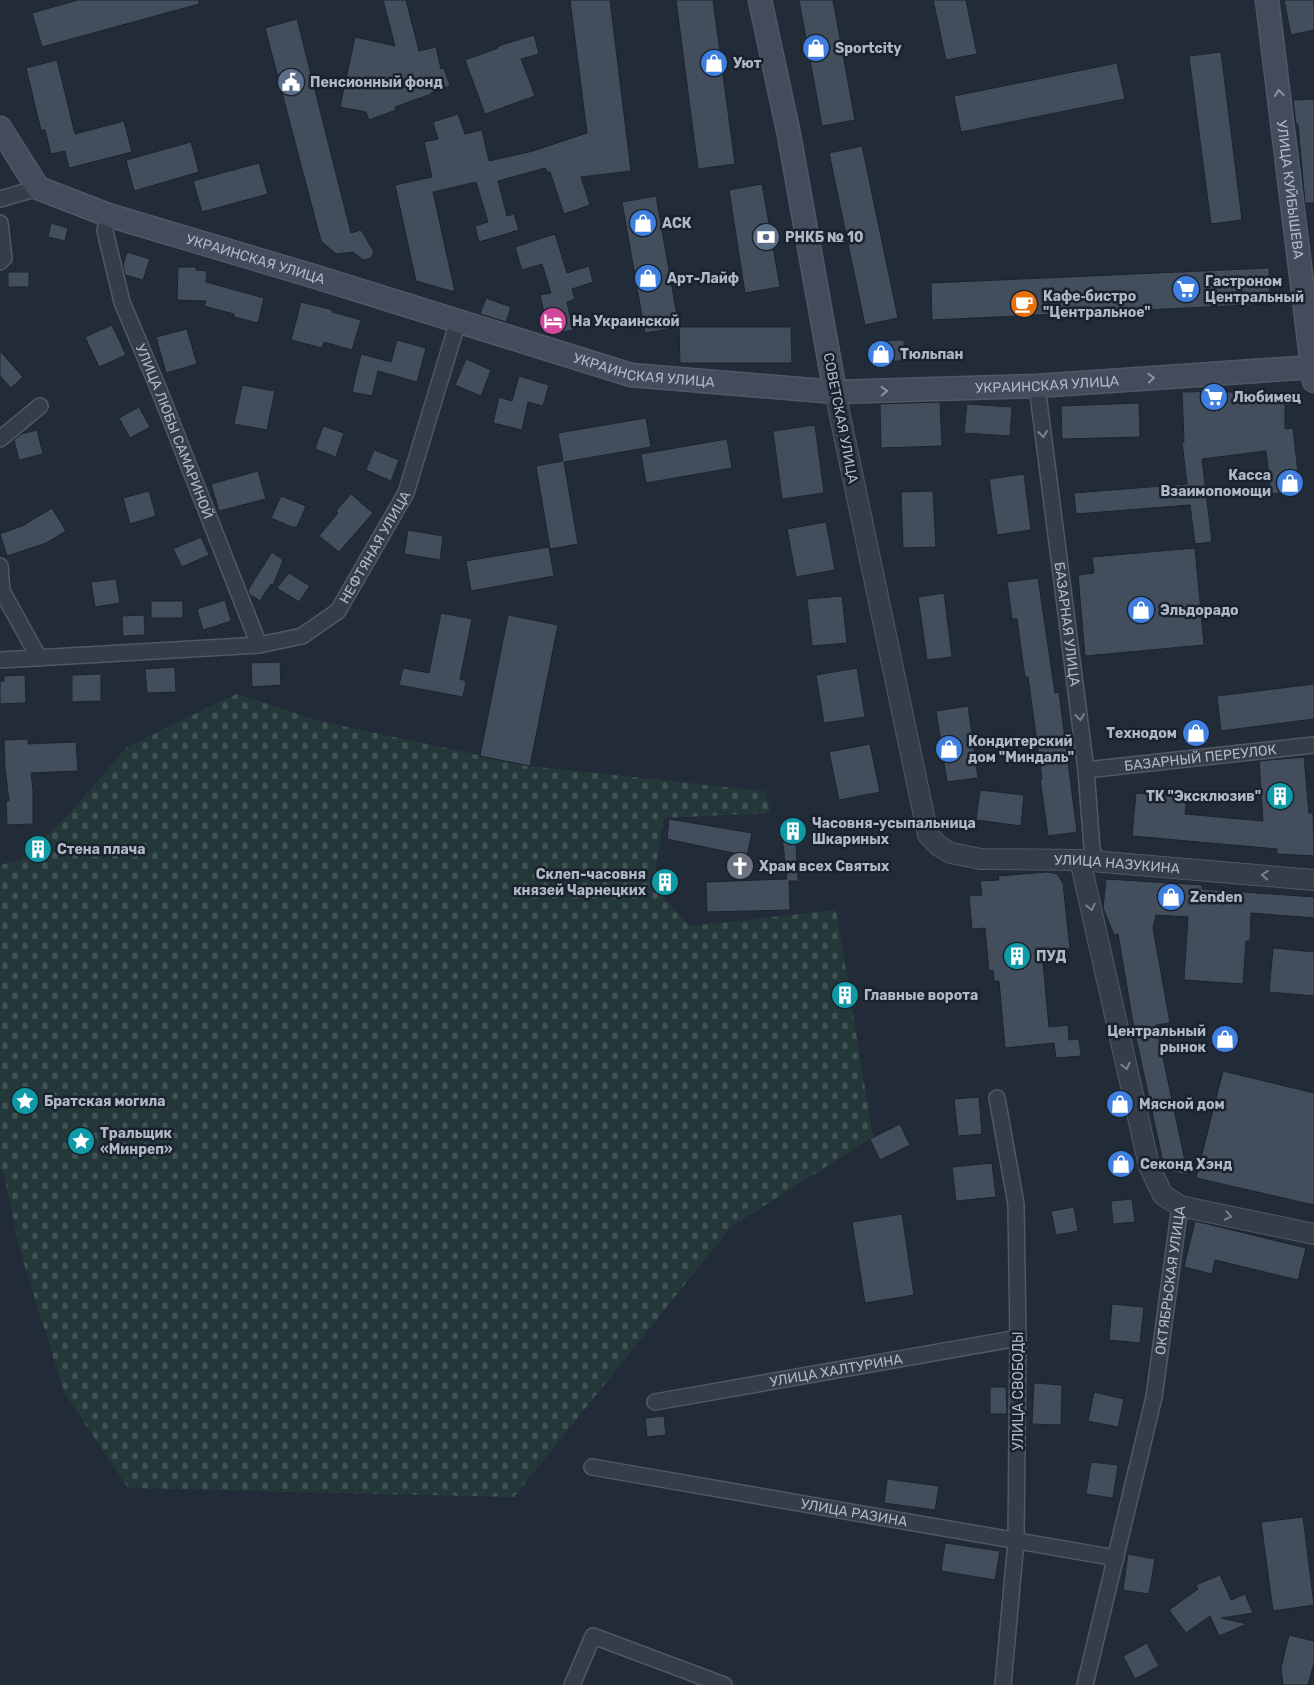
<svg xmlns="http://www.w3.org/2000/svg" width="1314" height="1685" font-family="Rubik,sans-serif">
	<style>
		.cemetery { fill: url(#cemetery-stones) }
		.building { fill: #434e5d; stroke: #1c242f }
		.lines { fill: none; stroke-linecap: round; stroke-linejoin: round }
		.minor-casing { stroke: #505863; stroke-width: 18 }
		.tertiary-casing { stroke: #505863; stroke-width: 22 }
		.secondary-casing { stroke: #505863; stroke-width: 25 }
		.minor { stroke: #353d49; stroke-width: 15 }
		.tertiary { stroke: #353d49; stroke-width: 20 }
		.secondary { stroke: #434c5c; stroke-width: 22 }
		.oneway { stroke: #8a92a0 }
		.oneway2 { stroke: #79818d }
		.labels { text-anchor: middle; stroke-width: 5; stroke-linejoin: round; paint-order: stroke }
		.poi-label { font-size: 14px; font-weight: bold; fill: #b0b8c5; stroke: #1a222d; text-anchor: start }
		.street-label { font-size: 14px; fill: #b0b8c5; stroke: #1a222d }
	</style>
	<defs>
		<pattern id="cemetery-stones" width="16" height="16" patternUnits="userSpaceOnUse" patternTransform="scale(1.25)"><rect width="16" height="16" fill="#24383a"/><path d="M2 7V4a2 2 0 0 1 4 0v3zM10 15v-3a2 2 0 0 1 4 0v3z" fill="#415355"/></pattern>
	</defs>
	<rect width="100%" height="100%" fill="#222b38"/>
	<path class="cemetery" d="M236,694l84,27 210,45 235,25 6,22 -107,5 -11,68 37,40 146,-16 37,227 -142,90 -217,270 -386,-9 -64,-96 -43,-138 -18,-83 -3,-3v-303l21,-5 46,-44 60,-69z"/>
	<path class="building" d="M78,0h121v4l-157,43 -10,-34z
		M383,0h23l13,51 17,-4 5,22 3,-1 6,18 -19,7v1l-36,13 1,3 -27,10 -3,-8 -26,-5 15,-70 40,9z
		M570,0h40l21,171 -50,6 9,28 -26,9 -14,-42h-3l-2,-4 -47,13 9,35 7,-2 5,16 -40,12 -4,-16 13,-4 -12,-40 -43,10 22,100 -39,-11 -21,-96 37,-8 -8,-35 14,-3 -5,-17 25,-8 7,20 17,-4 7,31 44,-10 54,-18z
		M676,0h37l22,164 -37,5z
		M799,0h34l22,120 -33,6z
		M933,0h33l11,54 -31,6z
		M1284,0h30v30l-23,5z
		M297,19l54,214 10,-3 13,22 -3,6 -8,2 -10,-8 -17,2 -15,-13 -56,-213z
		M534,35l5,19 -18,5 14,37 -50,18 -20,-54 33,-12v-2z
		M1221,52l21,168 -31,4 -22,-168z
		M57,60l18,74 49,-13 8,31 -63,16 -4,-17 -14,3 -6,-24h-4l-15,-62z
		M1117,63l8,36 -164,33 -7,-36z
		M1314,99v104h-9l-7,-79h-2l-3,-24z
		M191,142l8,30 -65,19 -8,-31z
		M862,146l36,172 -33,7 -36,-172z
		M259,163l9,31 -66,18 -9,-31z
		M762,184l18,103 -35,6 -16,-103z
		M656,196l23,131 -34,6 -23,-131z
		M51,223l17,5 -3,13 -17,-4z
		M555,234l12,39 22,-7 4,16 -21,7 3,10 -8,3 6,28 -24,5 -9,-40 11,-2 -9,-29 -20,6 -7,-23z
		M127,252l23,7 -7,21 -18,-5 -2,-10z
		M178,267h18v3l11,1 -1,11 58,16 -6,25 -24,-6v-3l-30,-8 2,-5 -29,-1z
		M1269,268l1,36 -338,16 -1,-37z
		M8,272h21v15h-21z
		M486,298l25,9 -5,15 -26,-8z
		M301,302l32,8 -1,2 29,8 -9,30 -28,-8 -2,6 -31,-8z
		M112,325l14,30 -27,12 -14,-30z
		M679,327h112l1,36h-112z
		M187,329l10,35 -31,9 -10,-36z
		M397,340l29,8 -9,34 -39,-11 -6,25 -20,-4 9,-38 30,8z
		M904,340l1,21h-32v-20z
		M0,351l23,26 -12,11 -11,-12z
		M466,359l25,11 -10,26 -26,-11z
		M519,376l30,9 -6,21 -15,-4 -6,28 -29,-7 6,-26 13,4z
		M242,385l33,6 -8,39 -33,-6z
		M1227,391v1l58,1v36l8,-1 7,63 -29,3 -5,-43 -64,8 10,83 -17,2 -5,-39 -114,9 -2,-21 113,-9 -5,-42h2l-2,-50z
		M940,402l2,44 -61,2 -1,-44z
		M1139,403l1,34 -78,2 -1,-33z
		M967,404l45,3 -2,29 -46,-3z
		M139,407l11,20 -20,11 -11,-20z
		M646,418l5,29 -87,15 14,82 -28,5 -14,-83 27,-5 -5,-28z
		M815,425l9,68 -42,6 -9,-68z
		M323,426l21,7 -8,24 -21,-8z
		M37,430l6,24 -24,6 -5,-20 7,-6z
		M727,439l5,29 -86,15 -5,-29z
		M374,450l25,10 -8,21 -25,-11z
		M258,471l8,28 -47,12 -8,-27z
		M1024,474l7,56 -34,5 -8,-56z
		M149,491l7,25 -26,8 -7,-26z
		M933,491l3,56 -33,1 -2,-56z
		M351,494l22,19 -34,39 -20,-16 19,-23 -2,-2z
		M281,496l25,10 -9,21h-5l-21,-9z
		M52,508l14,23 -20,12 -39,13 -7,-22 22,-8z
		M826,522l9,48 -39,7 -9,-48z
		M408,530l35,6 -3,24 -36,-6z
		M201,537l8,18 -27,12 -9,-18z
		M549,547l5,29 -83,15 -5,-30z
		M1195,548l9,97 -119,11 -7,-81 16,-2 -2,-16z
		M272,552l11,8 -10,25 -2,-1 -11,17 -11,-7 -1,-4z
		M289,573l21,13 -11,16 -22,-14z
		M1038,578l17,115 4,-1 18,140 -29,4 -8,-57h2l-14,-102h-3l-8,-58h-5l-5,-37z
		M116,579l4,24 -25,4 -4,-25z
		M944,593l8,64 -25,3 -9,-63z
		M842,596l5,47 -35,3 -5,-47z
		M225,600l6,21 -28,9 -6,-21z
		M151,601h32v17h-32z
		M441,613l31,6 -12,60 6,2 -3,16 -64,-12 4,-17 26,5z
		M144,615l1,20 -22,1 -1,-20z
		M508,615l50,10 -28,141 -50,-10z
		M280,662l1,23 -29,2 -1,-24z
		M175,667l1,25 -29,1 -2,-24z
		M857,668l8,49 -41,6 -8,-48z
		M101,674v27l-29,1v-27z
		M25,675l1,28 -26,1v-23h4v-5z
		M1314,684v35l-93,12 -4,-35z
		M968,706l10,72 -31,4 -11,-71z
		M28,739v5l48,-2 2,29 -47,2 2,16v35l-26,1 -1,-24h3l-4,-33 -1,-28z
		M870,744l10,48 -41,8 -10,-48z
		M1304,757l5,56h4l1,43 -37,-2v-5l-145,-13 4,-43 51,5 -2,16 78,7 -4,-60z
		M980,790l44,5 -3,31 -45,-6z
		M669,819l83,14 -5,23 -80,-17z
		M787,819h9l7,6 1,10 -8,10 2,36h-9l1,29 -83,2 -1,-30 81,-3 -6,-51z
		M1047,872l10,2 6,9 7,66 -28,3 7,75 19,-2 1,15 10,-1 2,17 -25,2 -2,-15 -49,5 -6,-67h-5l-1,-11 -4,1 -4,-43 -13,1 -3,-33 13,-1 -2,-14 19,-1 -1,-4z
		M1106,879l96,6v4l112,8v21l-63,-5 -1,28h-4l-3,43 -59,-4 4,-63 -32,-2 -3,13 17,95 -14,2 32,150 -16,-3 -4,-3 -5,-7 -29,-133 -16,-95 -4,1 -11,-27z
		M1273,948l41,4v44l-45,-4z
		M1223,1071l91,22v112l-118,-27z
		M979,1097l3,37 -24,2 -4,-37z
		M900,1124l10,21 -30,15 -10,-21z
		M992,1163l4,34 -40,4 -4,-34z
		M1132,1199l3,23 -22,2 -2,-23z
		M1074,1207l4,24 -22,4 -5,-24z
		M902,1214l12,81 -49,8 -13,-81z
		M1195,1221l111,27 -8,32 -83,-20 -3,14 -28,-7z
		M1112,1304l32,3 -4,36 -31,-3z
		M1034,1383l28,2 -1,40 -29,-1z
		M990,1387h16l1,27h-17z
		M1094,1392l30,7 -6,28 -30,-6z
		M664,1416l2,19 -19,2 -2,-19z
		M1091,1462l27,3 -5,33 -27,-4z
		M887,1479l52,7 -4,24 -51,-7z
		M1303,1517l11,88 -41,6 -12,-89z
		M945,1543l55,8 -5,29 -54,-9z
		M1128,1554l27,5 -6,35 -26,-4z
		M1220,1575l11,25 14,-6 8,19 -32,5 26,6 -28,12 -9,-20 -24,17 -17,-23 29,-21 -2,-4z
		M1289,1635l25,6v22l-6,22h-25l-2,-17z
		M1147,1643l12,23 -24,13 -12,-23z"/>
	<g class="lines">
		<g class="minor-casing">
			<g id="minor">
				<path d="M0,199l38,-11"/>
				<path id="s1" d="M108,215l-3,16 17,71 37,88 100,255"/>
				<path d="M0,223l4,35 -4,4"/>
				<path id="s2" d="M1037,386l49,384 6,78 4,13"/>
				<path d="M0,439l40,-33"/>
				<path d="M0,566l2,25 37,67"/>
				<path id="s3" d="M0,660l259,-15 43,-9 36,-25 68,-118 52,-172"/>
				<path id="s4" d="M1086,770l228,-25"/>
				<path d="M997,1098l19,106 2,134 -2,203 -13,144"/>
				<path id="s5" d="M655,1402l363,-64"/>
				<path id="s6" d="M592,1467l524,91"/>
				<path d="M572,1685l21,-49 131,49"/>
				<path id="s7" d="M1085,1685l69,-288 26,-191"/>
			</g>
		</g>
		<g class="tertiary-casing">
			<g id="tertiary">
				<path id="s8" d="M835,392l93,443 11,11 12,7 30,6 99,1 234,20"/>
				<path d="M1080,860l69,306 14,29 17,11 134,28"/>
			</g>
		</g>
		<g class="secondary-casing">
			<g id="secondary">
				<path d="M760,0l29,135 46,257"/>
				<path id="s9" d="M1267,0l47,381"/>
				<path id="s10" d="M0,128l38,60 70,27 205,61 318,99 204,17 202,-6 277,-19"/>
			</g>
		</g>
		<use href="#minor" class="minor"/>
		<use href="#tertiary" class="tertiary"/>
		<use href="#secondary" class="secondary"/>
	</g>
	<defs><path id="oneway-chevron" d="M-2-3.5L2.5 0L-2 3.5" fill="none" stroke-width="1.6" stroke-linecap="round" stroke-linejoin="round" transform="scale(1.25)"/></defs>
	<g class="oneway">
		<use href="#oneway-chevron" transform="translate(1279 93) rotate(-97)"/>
		<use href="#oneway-chevron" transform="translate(1151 378) rotate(-4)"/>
		<use href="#oneway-chevron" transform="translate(884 391) rotate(-2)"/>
	</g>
	<g class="oneway2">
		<use href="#oneway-chevron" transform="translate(1043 434) rotate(83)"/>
		<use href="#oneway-chevron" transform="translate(1080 717) rotate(83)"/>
		<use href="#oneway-chevron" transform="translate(1265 875) rotate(-175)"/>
		<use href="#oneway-chevron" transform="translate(1091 907) rotate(77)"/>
		<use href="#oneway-chevron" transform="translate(1126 1066) rotate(77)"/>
		<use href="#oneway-chevron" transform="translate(1228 1216) rotate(12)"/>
	</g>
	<defs>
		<g id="shop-disc" transform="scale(1.4375)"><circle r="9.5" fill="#3f7fe0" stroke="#1a222d"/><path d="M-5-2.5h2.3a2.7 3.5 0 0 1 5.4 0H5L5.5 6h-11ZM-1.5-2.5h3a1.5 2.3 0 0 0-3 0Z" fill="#fff"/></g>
		<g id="civic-disc" transform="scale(1.4375)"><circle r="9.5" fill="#5c6f8a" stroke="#1a222d"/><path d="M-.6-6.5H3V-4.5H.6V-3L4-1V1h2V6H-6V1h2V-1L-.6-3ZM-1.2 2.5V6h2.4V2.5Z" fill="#fff"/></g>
		<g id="bank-disc" transform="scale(1.4375)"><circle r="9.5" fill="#5c6f8a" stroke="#1a222d"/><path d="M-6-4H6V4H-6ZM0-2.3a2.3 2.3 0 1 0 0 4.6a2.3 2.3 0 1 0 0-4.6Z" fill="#fff"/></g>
		<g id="supermarket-disc" transform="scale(1.4375)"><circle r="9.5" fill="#3f7fe0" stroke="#1a222d"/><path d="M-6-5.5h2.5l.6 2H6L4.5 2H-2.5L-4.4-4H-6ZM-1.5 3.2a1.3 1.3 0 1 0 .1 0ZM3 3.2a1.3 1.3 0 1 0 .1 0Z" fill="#fff"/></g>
		<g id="cafe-disc" transform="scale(1.4375)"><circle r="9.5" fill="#e8710a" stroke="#1a222d"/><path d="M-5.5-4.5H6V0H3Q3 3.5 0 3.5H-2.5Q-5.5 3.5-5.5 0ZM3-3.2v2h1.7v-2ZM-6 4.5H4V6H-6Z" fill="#fff"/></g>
		<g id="hotel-disc" transform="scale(1.4375)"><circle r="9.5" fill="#d1479c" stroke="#1a222d"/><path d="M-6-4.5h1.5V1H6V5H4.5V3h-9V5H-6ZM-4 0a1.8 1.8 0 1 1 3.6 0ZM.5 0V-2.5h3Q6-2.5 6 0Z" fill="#fff"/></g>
		<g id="building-disc" transform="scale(1.4375)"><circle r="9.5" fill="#0f9aa8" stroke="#1a222d"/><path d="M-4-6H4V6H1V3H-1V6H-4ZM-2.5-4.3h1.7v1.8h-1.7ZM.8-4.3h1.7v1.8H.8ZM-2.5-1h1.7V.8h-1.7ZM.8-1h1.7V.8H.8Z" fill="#fff"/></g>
		<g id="church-disc" transform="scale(1.4375)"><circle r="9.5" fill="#6b7280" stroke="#1a222d"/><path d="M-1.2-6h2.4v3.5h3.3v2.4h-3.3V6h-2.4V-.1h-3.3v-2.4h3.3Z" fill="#fff"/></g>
		<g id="sight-disc" transform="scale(1.4375)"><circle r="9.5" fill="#0f9aa8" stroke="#1a222d"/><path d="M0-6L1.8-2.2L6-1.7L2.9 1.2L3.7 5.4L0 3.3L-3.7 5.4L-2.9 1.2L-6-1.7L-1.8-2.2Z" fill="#fff"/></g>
	</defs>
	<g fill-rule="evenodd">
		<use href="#shop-disc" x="816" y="48"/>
		<use href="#shop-disc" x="714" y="63"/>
		<use href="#civic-disc" x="291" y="82"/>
		<use href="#shop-disc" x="643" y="223"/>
		<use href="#bank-disc" x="766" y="237"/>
		<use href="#shop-disc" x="648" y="278"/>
		<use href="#supermarket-disc" x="1186" y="289"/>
		<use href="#cafe-disc" x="1024" y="304"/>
		<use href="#hotel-disc" x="553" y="321"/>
		<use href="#shop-disc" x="881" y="354"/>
		<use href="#supermarket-disc" x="1214" y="397"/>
		<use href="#shop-disc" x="1290" y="483"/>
		<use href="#shop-disc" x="1141" y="610"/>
		<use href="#shop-disc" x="1196" y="733"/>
		<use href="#shop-disc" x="949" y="749"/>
		<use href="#building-disc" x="1280" y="796"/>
		<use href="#building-disc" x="793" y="831"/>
		<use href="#building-disc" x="38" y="849"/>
		<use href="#church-disc" x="740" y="866"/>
		<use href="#building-disc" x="665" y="882"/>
		<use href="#shop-disc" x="1171" y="897"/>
		<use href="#building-disc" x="1017" y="956"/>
		<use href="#building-disc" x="845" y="995"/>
		<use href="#shop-disc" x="1225" y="1039"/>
		<use href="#sight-disc" x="25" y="1101"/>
		<use href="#shop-disc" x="1120" y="1104"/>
		<use href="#sight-disc" x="81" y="1141"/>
		<use href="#shop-disc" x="1121" y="1164"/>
	</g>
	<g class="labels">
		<g class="poi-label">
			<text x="835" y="53">Sportcity</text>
			<text x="733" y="68">Уют</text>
			<text x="310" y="87">Пенсионный фонд</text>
			<text x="662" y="228">АСК</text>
			<text x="785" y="242">РНКБ № 10</text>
			<text x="667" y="283">Арт-Лайф</text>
			<text x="1205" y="286">Гастроном<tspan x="1205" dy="16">Центральный</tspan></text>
			<text x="1043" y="301">Кафе‐бистро<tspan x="1043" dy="16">"Центральное"</tspan></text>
			<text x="572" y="326">На Украинской</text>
			<text x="900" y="359">Тюльпан</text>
			<text x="1233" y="402">Любимец</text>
			<text x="1271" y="480" text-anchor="end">Касса<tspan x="1271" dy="16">Взаимопомощи</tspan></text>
			<text x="1160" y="615">Эльдорадо</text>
			<text x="1177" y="738" text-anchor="end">Технодом</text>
			<text x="968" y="746">Кондитерский<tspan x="968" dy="16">дом "Миндаль"</tspan></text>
			<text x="1261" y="801" text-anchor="end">ТК "Эксклюзив"</text>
			<text x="812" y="828">Часовня-усыпальница<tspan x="812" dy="16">Шкариных</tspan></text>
			<text x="57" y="854">Стена плача</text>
			<text x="759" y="871">Храм всех Святых</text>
			<text x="646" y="879" text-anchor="end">Склеп-часовня<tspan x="646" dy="16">князей Чарнецких</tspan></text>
			<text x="1190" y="902">Zenden</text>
			<text x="1036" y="961">ПУД</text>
			<text x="864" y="1000">Главные ворота</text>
			<text x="1206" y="1036" text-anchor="end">Центральный<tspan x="1206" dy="16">рынок</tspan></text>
			<text x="44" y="1106">Братская могила</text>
			<text x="1139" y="1109">Мясной дом</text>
			<text x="100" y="1138">Тральщик<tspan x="100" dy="16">«Минреп»</tspan></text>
			<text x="1140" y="1169">Секонд Хэнд</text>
		</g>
		<g class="street-label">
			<text dy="5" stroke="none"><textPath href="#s9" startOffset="191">УЛИЦА КУЙБЫШЕВА</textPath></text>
			<text dy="5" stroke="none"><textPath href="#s10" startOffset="300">УКРАИНСКАЯ УЛИЦА</textPath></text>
			<text dy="5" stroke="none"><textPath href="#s10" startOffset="705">УКРАИНСКАЯ УЛИЦА</textPath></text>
			<text dy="5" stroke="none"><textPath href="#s10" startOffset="1110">УКРАИНСКАЯ УЛИЦА</textPath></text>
			<text transform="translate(841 418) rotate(79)" y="5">СОВЕТСКАЯ УЛИЦА</text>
			<text dy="5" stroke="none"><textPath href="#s1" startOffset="229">УЛИЦА ЛЮБЫ САМАРИНОЙ</textPath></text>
			<text dy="5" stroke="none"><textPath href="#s3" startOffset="421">НЕФТЯНАЯ УЛИЦА</textPath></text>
			<text dy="5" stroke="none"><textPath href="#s2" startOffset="240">БАЗАРНАЯ УЛИЦА</textPath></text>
			<text dy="5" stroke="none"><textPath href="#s4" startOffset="115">БАЗАРНЫЙ ПЕРЕУЛОК</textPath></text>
			<text dy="5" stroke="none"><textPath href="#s8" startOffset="649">УЛИЦА НАЗУКИНА</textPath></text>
			<text dy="5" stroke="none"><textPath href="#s7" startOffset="414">ОКТЯБРЬСКАЯ УЛИЦА</textPath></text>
			<text dy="5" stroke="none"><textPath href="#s5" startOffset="184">УЛИЦА ХАЛТУРИНА</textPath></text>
			<text transform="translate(1018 1391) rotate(-90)" y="5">УЛИЦА СВОБОДЫ</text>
			<text dy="5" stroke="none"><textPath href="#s6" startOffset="266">УЛИЦА РАЗИНА</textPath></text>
		</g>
	</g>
</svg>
